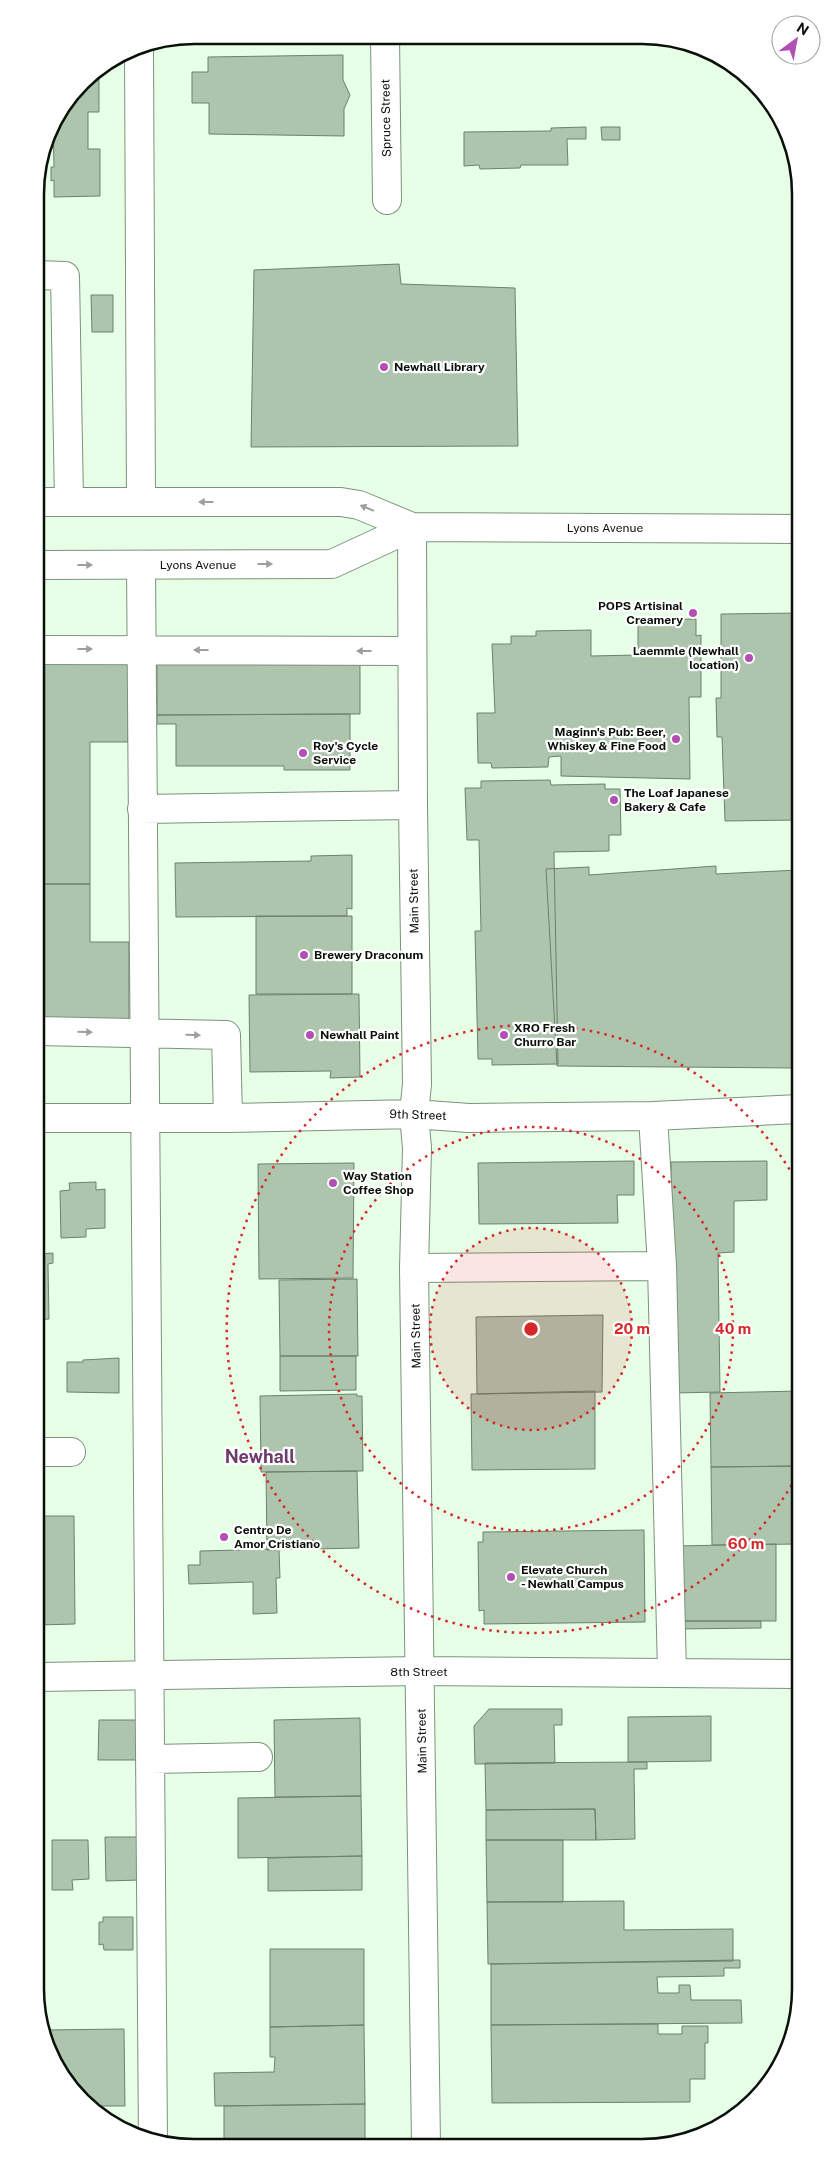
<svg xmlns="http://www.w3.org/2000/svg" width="836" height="2183" font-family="'Public Sans',sans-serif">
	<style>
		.building { fill: #adc4ad; stroke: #6c816c }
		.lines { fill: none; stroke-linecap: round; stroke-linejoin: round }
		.minor-casing { stroke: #7c927c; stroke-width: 30 }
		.major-casing { stroke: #7c927c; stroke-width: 30 }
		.minor { stroke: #fff; stroke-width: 28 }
		.major { stroke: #fff; stroke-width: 28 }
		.oneway { fill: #9c9f9c }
		.ring { fill: none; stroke: #d62828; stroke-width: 2.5; stroke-dasharray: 2.5 5 }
		.poi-dot { fill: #b24eb4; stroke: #fff; stroke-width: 2 }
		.labels { text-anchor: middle; stroke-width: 4.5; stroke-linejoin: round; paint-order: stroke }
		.street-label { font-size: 12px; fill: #081008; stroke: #fff }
		.poi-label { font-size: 12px; font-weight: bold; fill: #081008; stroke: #fff; text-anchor: start }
		.district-label { font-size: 18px; font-weight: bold; fill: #6c3a6c; stroke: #fff }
		.rim { fill: none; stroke: #081008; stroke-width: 2.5 }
		.centre { fill: #d62828; stroke: #fff; stroke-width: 2.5 }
		.ring-label { font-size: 15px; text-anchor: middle; font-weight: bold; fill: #d62828; stroke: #fff; stroke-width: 4.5; stroke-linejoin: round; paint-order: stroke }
	</style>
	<rect width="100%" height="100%" fill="#e7ffe7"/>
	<path class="building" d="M343,55v25l7,15 -6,14v27l-135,-2v-31h-17v-31h16v-15z
		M99,68v44h-11v37h12v47l-46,1v-17l-3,1v-14h3l-1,-46 36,-46z
		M586,127v12h-19l1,26h-47l-1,3 -40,1 -1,-4 -15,1v-34l87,-1v-3z
		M601,127h19v13h-18z
		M399,264l2,20 114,4 3,158 -267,1 3,-177z
		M91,295h22v37h-21z
		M799,613v207l-74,1 -3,-84h-5l-1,-39h5v-84z
		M696,619v17l5,-1v62h-12l1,82 -129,-3v-20l-12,1 -1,10 -56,1 -1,-5h-13l-1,-50h18l-3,-69h19v-8h25v-5l55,-1v26l47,-1v-35z
		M360,658v56l-203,1v-56z
		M36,662h92v80h-38v142h-54z
		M350,714v56h-66v-4h-108v-42h-19v-9z
		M550,780l1,5 54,-1v5h15l1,46h-12v16l-55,1 4,212 -66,1v-6h-14l-3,-128h6l-2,-91h-12l-2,-52h16v-7z
		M352,855v54l-5,-1v8l-171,1 -1,-54 136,-2v-5z
		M716,866v8l83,-4v194l-5,4 -237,-2 -11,-197 43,-2v8z
		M36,884h54v58h39v81l-92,1z
		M256,916h96v78h-96z
		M359,994l1,83 -30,1 1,-7 -81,1 -1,-77z
		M634,1161v34h-17l1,28 -139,1 -1,-61z
		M767,1161v39l-33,1v51l-16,1 2,139 -47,1 -2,-231z
		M354,1163l-1,115 -94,1 -1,-115z
		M96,1182v8l9,-1v39l-19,1v8l-25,1 -1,-47 10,-1 -1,-7z
		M53,1253v10l-5,1 1,55 -12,1v-66z
		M357,1279l1,77h-78l-1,-76z
		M603,1315l-1,77 -125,2 -1,-77z
		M280,1356h76v34l-76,1z
		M119,1358v35l-52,-1v-30h16v-2z
		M595,1391v78l-123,1 -1,-76z
		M800,1391v75l-89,1 -1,-74z
		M357,1394v2h5l1,75 -102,1 -1,-76z
		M800,1466v78l-88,1 -1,-78z
		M357,1471l2,77 -92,2 -1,-78z
		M37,1516h37l1,108 -37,1z
		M644,1530l1,92 -161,2v-14l-5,1 -1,-69h5v-10z
		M776,1544v77h-100v-75z
		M279,1549l1,29h-4l1,35 -24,1v-32l-64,2 -1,-19h12v-14z
		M676,1621h85v7l-85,1z
		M489,1709h73v16h-8l1,38 -80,1 -1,-38z
		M711,1716v45l-83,1v-45z
		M360,1718l1,78 -86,1 -1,-77z
		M99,1720h39v40h-40z
		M647,1762v7h-13l1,70 -39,1 -1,-31 -109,1 -1,-47z
		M361,1796l1,60 -124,2v-60z
		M595,1809l1,31h-110v-30z
		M105,1837h34l1,43 -34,1z
		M38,1840h3v41h-3z
		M52,1840h36l1,39 -17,1 1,10h-21z
		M486,1840h77v62h-76z
		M362,1856v34l-94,1v-33z
		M624,1901v29l109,-1v32l-245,3 -1,-62z
		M103,1917h30v33h-29l-1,-6 -4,1v-23h4z
		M38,1918h3v32h-3z
		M270,1949h94v76l-94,2z
		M740,1960v8h-16v8l-67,1 1,16h21v-8h11l1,15h50l1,23 -251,2v-61z
		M658,2024v10h24v-8h26v17h-3v36h-15v23l-198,1 -1,-78z
		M364,2025l1,79 -150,2 -1,-33 60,-1 1,-15h-5v-30z
		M124,2029l1,77h-37l-6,-4 -26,-33 -13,-39z
		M365,2104v41h-141v-39z"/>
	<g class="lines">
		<g class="minor-casing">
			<path id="minor" d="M385,36l2,164
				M139,46l2,456
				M36,275l29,1 4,226
				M412,527l1,278 4,279 -3,30 3,34 -3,120 12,877
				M141,565l12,1577
				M36,650l376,1
				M142,809l271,-4
				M37,1031l189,4 2,83
				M653,1116l9,150 10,406
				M37,1118h191l186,-4 55,4 184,-2 146,-7
				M414,1268l248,-2
				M37,1452h34
				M38,1677l383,-6 379,3
				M152,1759l106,-2"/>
		</g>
		<g class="major-casing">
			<path id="major" d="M36,502h305l18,3 53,22 386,2
				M36,565l296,-1 80,-37"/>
		</g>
		<use href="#minor" class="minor"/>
		<use href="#major" class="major"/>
	</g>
	<defs><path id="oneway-solid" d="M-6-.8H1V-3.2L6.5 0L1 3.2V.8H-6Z" transform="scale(1.25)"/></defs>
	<g class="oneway">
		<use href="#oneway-solid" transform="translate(206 502) rotate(180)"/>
		<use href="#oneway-solid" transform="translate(367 508) rotate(-158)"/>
		<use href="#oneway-solid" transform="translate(265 564)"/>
		<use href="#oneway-solid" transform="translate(85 565)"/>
		<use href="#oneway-solid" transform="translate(85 649)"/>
		<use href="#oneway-solid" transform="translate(201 650) rotate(-180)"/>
		<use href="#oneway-solid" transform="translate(364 651) rotate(-180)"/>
		<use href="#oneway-solid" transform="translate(85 1032) rotate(1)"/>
		<use href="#oneway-solid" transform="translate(193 1035) rotate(1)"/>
	</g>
	<circle cx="531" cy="1329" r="101" fill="#d62828" fill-opacity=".12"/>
	<g class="ring">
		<circle cx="531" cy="1329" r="101"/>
		<circle cx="531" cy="1329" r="202"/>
		<path d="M799 1472A304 304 0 1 1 799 1186"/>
	</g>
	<g class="poi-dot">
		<circle cx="384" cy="367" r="5"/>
		<circle cx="693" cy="613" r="5"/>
		<circle cx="749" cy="658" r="5"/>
		<circle cx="676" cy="739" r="5"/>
		<circle cx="303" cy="753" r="5"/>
		<circle cx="614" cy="800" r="5"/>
		<circle cx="304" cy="955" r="5"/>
		<circle cx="310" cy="1035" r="5"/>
		<circle cx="504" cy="1035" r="5"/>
		<circle cx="333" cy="1183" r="5"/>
		<circle cx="224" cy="1537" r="5"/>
		<circle cx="511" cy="1577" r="5"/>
	</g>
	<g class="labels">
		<g class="street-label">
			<text transform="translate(386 118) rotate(-91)" y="4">Spruce Street</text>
			<text x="605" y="532">Lyons Avenue</text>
			<text x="198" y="569">Lyons Avenue</text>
			<text transform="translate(414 901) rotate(-91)" y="4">Main Street</text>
			<text transform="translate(418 1115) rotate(2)" y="4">9th Street</text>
			<text transform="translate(416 1336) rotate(-91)" y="4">Main Street</text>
			<text x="419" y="1676">8th Street</text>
			<text transform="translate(422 1741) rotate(-91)" y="4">Main Street</text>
		</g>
		<g class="poi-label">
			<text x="394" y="371">Newhall Library</text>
			<text x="683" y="610" text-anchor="end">POPS Artisinal<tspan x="683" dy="14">Creamery</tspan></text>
			<text x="739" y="655" text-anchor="end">Laemmle (Newhall<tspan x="739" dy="14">location)</tspan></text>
			<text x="666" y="736" text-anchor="end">Maginn's Pub: Beer,<tspan x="666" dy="14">Whiskey &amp; Fine Food</tspan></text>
			<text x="313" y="750">Roy's Cycle<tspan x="313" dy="14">Service</tspan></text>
			<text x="624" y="797">The Loaf Japanese<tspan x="624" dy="14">Bakery &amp; Cafe</tspan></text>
			<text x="314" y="959">Brewery Draconum</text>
			<text x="514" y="1032">XRO Fresh<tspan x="514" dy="14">Churro Bar</tspan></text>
			<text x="320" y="1039">Newhall Paint</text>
			<text x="343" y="1180">Way Station<tspan x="343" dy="14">Coffee Shop</tspan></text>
			<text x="234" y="1534">Centro De<tspan x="234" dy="14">Amor Cristiano</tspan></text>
			<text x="521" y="1574">Elevate Church<tspan x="521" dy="14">- Newhall Campus</tspan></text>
		</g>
		<g class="district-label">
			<text x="260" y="1463">Newhall</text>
		</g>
	</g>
	<path d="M0 0H836V2183H0ZM194 44H642A150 150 0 0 1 792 194V1989A150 150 0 0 1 642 2139H194A150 150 0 0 1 44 1989V194A150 150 0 0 1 194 44Z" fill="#fff" fill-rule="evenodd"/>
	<path class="rim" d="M194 44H642A150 150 0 0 1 792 194V1989A150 150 0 0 1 642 2139H194A150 150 0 0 1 44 1989V194A150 150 0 0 1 194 44Z"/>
	<circle cx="531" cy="1329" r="8" class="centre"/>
	<g class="ring-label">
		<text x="632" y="1334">20 m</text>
		<text x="733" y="1334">40 m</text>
		<text x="746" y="1549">60 m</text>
	</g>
	<g transform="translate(796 40) rotate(32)"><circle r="24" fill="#ffffff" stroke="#9c9f9c"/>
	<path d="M0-4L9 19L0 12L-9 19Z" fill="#b24eb4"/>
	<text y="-8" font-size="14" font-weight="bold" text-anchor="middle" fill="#081008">N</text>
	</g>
</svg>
